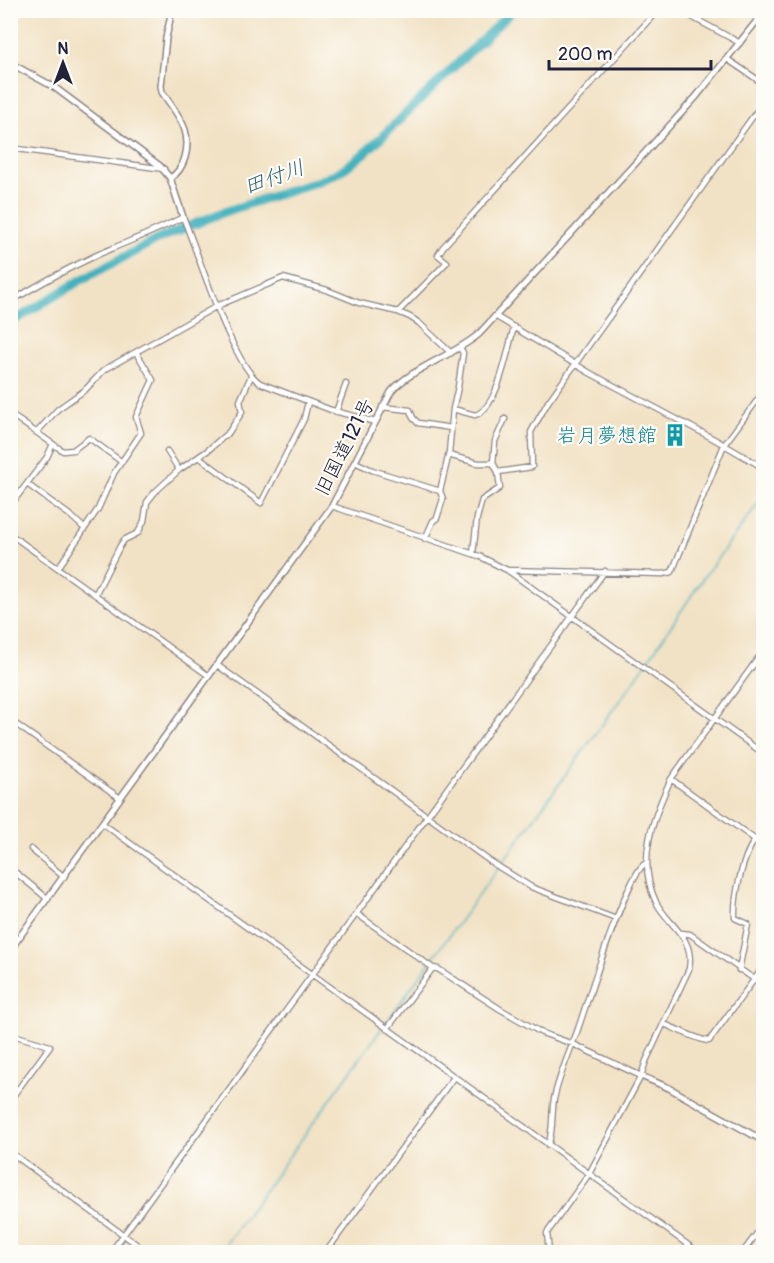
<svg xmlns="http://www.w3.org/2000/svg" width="774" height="1263" font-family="Pangolin,'Klee One',sans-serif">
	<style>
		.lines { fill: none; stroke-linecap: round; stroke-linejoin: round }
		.stream { stroke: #42b1bd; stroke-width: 1.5 }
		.river { stroke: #42b1bd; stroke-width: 9 }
		.minor-casing { stroke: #8a8280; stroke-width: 7 }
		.tertiary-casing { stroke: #8a8280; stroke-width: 8 }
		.minor { stroke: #fff; stroke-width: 4.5 }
		.tertiary { stroke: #fff; stroke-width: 5 }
		.labels { text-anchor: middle; stroke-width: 4.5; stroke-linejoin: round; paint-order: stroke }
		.culture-label { font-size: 20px; fill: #0d838f; stroke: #fdfcf7; text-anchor: end }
		.street-label { font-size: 20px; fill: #22223b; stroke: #fdfcf7 }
		.water-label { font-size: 21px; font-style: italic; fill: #306276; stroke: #fdfcf7 }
	</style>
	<rect width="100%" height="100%" fill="#fdfcf7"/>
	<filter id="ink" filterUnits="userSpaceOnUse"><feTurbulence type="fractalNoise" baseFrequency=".0167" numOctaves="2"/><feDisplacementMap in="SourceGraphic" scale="12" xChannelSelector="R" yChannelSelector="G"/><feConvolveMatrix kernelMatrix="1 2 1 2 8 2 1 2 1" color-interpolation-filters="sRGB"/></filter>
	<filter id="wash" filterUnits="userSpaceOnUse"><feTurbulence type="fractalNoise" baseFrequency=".008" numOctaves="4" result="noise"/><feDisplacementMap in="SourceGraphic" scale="24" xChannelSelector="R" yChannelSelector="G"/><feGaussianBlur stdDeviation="1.35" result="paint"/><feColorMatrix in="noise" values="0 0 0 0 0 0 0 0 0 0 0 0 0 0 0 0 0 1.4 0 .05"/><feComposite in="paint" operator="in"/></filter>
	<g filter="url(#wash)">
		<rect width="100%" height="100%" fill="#f2e2c5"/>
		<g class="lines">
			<path class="stream" d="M385,1024l251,-346 70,-104 58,-78
				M220,1252l162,-224"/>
			<path class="river" d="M10,323l71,-43 79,-42 64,-26 95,-31 20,-9 26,-19 148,-143"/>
		</g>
	</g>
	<g filter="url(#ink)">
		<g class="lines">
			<g class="minor-casing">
				<path id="minor" d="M679,10l61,33
					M727,59l37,25
					M10,148l154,21
					M10,302c28,-18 57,-33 87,-47 29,-13 58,-23 86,-38 15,35 49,148 77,166l71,27 44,12
					M398,312l49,-50 -9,-7 5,-8 215,-237
					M495,316l95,57 124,66 50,29
					M382,407l28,3 3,8 5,5 33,5
					M453,409l22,6c23,-6 33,-67 39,-88
					M336,412l10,-28
					M10,414l53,37 10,-1 16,-12 33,24
					M37,432l21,-23 27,-19 19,-20 113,-64 66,-28 44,12 32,13 39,9 12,5 9,6 32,30
					M167,451l12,19
					M448,455l30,8h15l5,9
					M199,457l62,46 43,-84 4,-17
					M355,462l17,8 68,21
					M493,463l2,-22 10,-22
					M27,484l44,32 13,12
					M10,506l37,-49 6,-13
					M332,506l147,50 28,14 257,184
					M10,534l199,142
					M425,539l8,-18 4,-3 6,-19 -3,-8 9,-38 4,-44 5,-22 5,-34 -3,-5
					M473,554l4,-36 5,-18 18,-12 -2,-16 34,-5 -1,-35 17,-30 216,-301
					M58,568l40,-59 16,-36 27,-40 -5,-16 17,-37 -17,-28
					M507,570l156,4 9,-2 52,-127 40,-54
					M95,595l25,-49 4,-6 14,-7 6,-12 3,-19 8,-10 24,-22 28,-19 22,-19 13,-20 -2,-11 11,-25
					M217,665l274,197 40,25 85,32
					M10,720l110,78
					M671,779l93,67
					M102,823l596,429
					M31,849l33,28
					M10,868l38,31
					M357,914l76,54 5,1 62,40 42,24 31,11 68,32
					M681,933l9,1 64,45
					M739,970l9,-46 -13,-6c-1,-21 7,-61 20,-78
					M664,1024c10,4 37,17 45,17l55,-75
					M387,1029l46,-61
					M10,1034l40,12 -40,54
					M548,1145c6,-15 3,-31 6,-46 5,-24 16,-47 24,-70 9,-26 49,-157 68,-166
					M10,1152l137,100
					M111,1252l494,-681
					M326,1252l128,-175
					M549,1252l-2,-19 42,-59 52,-98 5,-15 43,-92c6,-33 -20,-42 -33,-67 -20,-41 -3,-85 15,-123l93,-129
					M743,1252l21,-28"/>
			</g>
			<g class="tertiary-casing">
				<path id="tertiary" d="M10,63l44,24 106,79 10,12 13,39
					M170,178c15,-8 20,-31 15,-48 -4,-13 -15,-26 -23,-38l-1,-6 5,-48 6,-28
					M10,950l322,-444 59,-114c20,-24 62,-36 88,-58l217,-237 68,-85
					M641,1076l28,12 95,53"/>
			</g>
			<use href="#minor" class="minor"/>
			<use href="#tertiary" class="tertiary"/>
		</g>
	</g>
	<defs>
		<g id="building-bare" transform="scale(1.8)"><path d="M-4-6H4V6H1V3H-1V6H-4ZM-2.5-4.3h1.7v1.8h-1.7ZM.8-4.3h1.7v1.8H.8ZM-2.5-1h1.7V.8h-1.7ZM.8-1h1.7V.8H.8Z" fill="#0f9aa8" stroke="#fdfcf7" stroke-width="2.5" paint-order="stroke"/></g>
	</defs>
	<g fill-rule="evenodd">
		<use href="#building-bare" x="675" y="435"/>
	</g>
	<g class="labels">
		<g class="culture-label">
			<text x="657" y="442">岩月夢想館</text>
		</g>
		<g class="street-label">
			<text transform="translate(344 447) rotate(-63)" y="7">旧国道121号</text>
		</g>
		<g class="water-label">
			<text transform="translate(274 177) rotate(-20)" y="7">田付川</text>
		</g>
	</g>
	<rect width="774" height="1263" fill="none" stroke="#fdfcf7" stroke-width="36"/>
	<g transform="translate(63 63)" stroke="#fdfcf7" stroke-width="4.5" paint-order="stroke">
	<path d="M0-4.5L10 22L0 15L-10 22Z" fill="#22223b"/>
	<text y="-9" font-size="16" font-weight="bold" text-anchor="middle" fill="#22223b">N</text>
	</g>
	<path d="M549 60v9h162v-9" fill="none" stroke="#22223b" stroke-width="3"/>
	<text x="558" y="60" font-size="18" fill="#22223b" stroke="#fdfcf7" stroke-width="4.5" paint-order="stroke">200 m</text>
</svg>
